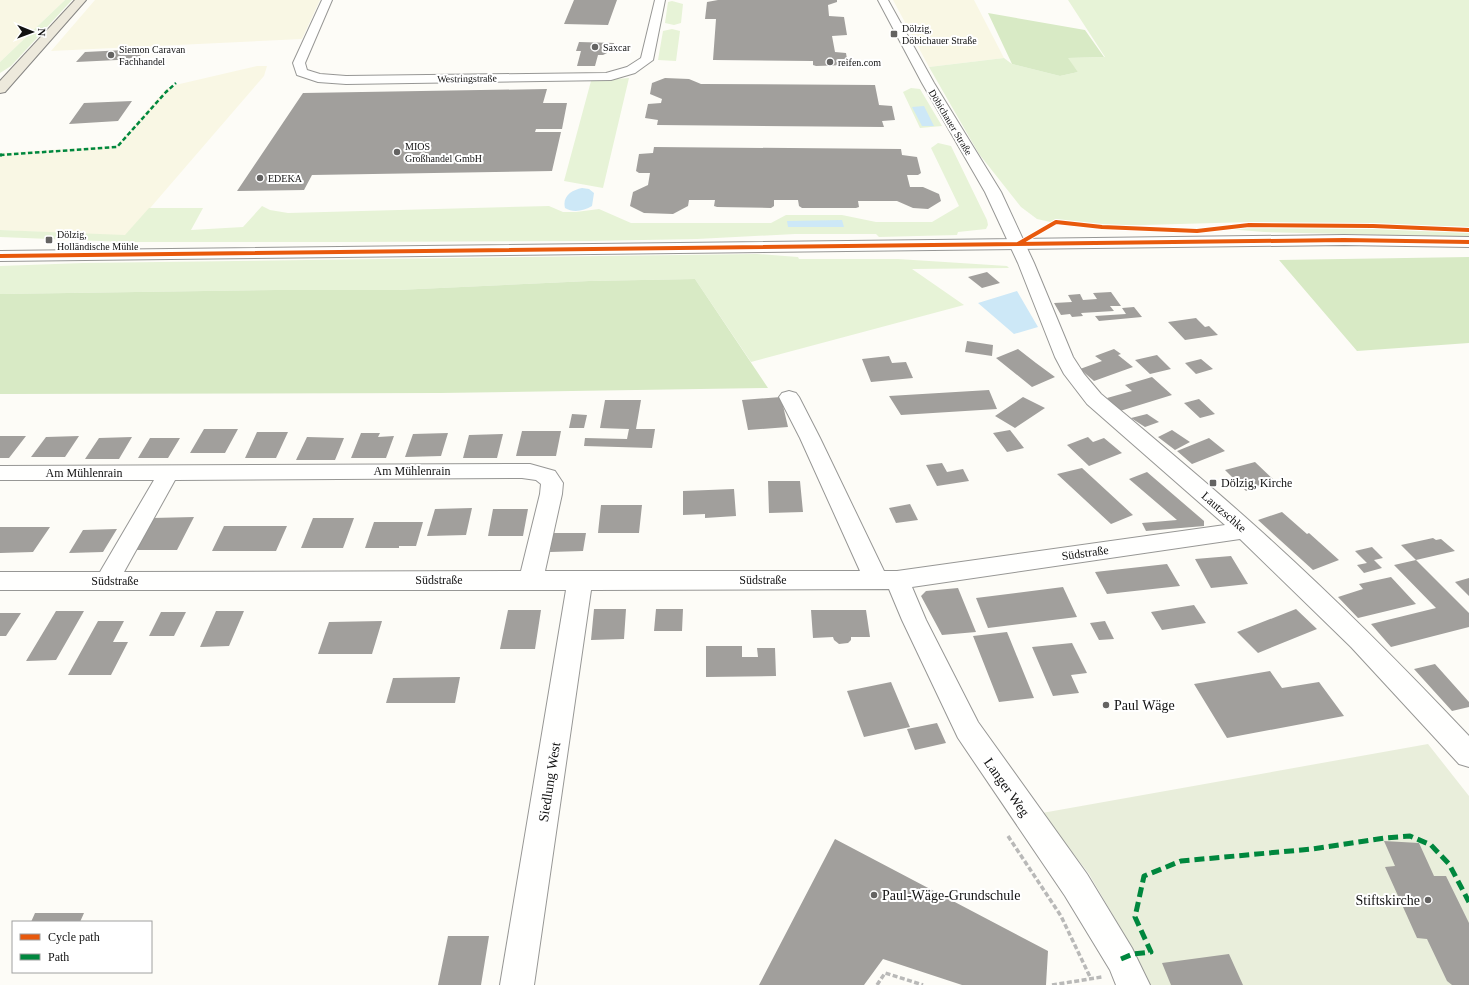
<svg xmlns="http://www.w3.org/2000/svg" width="1469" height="985" font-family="Georgia,serif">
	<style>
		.farmland { fill: #f9f7e4 }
		.green { fill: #e7f3d7 }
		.forest { fill: #d8eac5 }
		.cemetery { fill: #e9eedb }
		.water { fill: #cde8f7 }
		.building { fill: #a19f9c }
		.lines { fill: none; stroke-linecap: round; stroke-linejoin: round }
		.minor-casing { stroke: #979795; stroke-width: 2 }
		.tertiary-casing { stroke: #979795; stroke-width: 2 }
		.primary-casing { stroke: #858482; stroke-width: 2 }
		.path { stroke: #b9b9b8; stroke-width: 3.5; stroke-dasharray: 5 2.5; stroke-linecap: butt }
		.minor { fill: #fffffe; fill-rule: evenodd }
		.tertiary { fill: #fffffe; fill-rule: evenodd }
		.primary { fill: #ede9dc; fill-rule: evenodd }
		.quiet-far2 { stroke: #00873e; stroke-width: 2.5; stroke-dasharray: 4.5 2.5; stroke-linecap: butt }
		.quiet-far1 { stroke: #00873e; stroke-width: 3; stroke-dasharray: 6 3; stroke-linecap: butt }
		.quiet { stroke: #00873e; stroke-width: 5; stroke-dasharray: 10 5; stroke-linecap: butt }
		.cycleway-casing { stroke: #fff; stroke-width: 6 }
		.cycleway { stroke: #e8590c; stroke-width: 4 }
		.poi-dot { fill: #646362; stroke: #fff; stroke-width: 1.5 }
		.labels { text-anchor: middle; stroke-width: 4; stroke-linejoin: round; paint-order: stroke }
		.far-poi-label { font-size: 10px; fill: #111; stroke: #fff; text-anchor: start }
		.far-street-label { font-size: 10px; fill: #111; stroke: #fff }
		.street-label { font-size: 12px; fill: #111; stroke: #fff }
		.poi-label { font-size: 12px; fill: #111; stroke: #fff; text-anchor: start }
		.near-poi-label { font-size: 14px; fill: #111; stroke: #fff; text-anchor: start }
		.near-street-label { font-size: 14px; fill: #111; stroke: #fff }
	</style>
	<rect width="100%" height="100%" fill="#fdfcf7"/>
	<path class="farmland" d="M0,0h65l-65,62z
		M95,0h225l-18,39 -251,12z
		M893,0h81l30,58 -75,9z
		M257,66h10l-3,10 -138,160 -126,-6v-77l116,-7 49,-56 6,-4z"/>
	<path class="green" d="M65,0h7l-61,66 -11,7v-11z
		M1068,0h401v227l-218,-5 -178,5 -36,-8 -16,-12 -42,-53 -50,-87 75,-9 8,6 48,12 18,-4 -11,-14 38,-1z
		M672,1l11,3 -2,19 -7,2 -9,-2 3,-21z
		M672,29l8,2 -4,30 -18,-1 5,-29z
		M629,78l-26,110 -39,-7 27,-100z
		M911,88l9,1 22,37 -22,2 -17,-36z
		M938,143l13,3 36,74 1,5 -2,4 -28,3 -1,3 -78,2 -3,-3h-81l-98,5 -108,2 -236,1h-229l-124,-5v-7l125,5 24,-27h54l-12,22 52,-3 19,-21 8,4 18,3 261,-7 14,6h13l23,-3 32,14h140l15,-8h56l34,7h56l27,-16 -28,-58z
		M1252,226l217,5v6l-205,-5 -37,-3z
		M757,254l41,3 1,2h99l109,7 2,2 -97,1 52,36 -213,57 -56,-83 -106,2 -192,9h-120l-277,4v-28l83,-3z"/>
	<path class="forest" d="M988,13l97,17 19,27 -36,1 10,14 -18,4 -48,-12z
		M1469,257v86l-112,8 -78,-91z
		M695,279l73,109 -328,5 -440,1v-100l277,-4h120l192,-9z"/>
	<path class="cemetery" d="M1428,744l41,52v189h-322l-18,-42 -40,-69 -47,-61z"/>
	<path class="water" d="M924,106l10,20h-12l-10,-19z
		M582,188l7,1 5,4 -2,13c-8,5 -19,7 -27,2 -3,-12 7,-18 17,-20z
		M842,220l2,7h-56l-1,-6z
		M1017,291l21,36 -24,7 -36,-31z"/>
	<path class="building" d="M574,0h43l-9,25 -44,-1z
		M718,0h119v2l-9,3 1,11 15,1 3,18 -15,1 3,16 11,1 2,12 -32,1 -3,-1v-4l-100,-1 3,-41h-11l2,-17z
		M579,42l35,1 -2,8h-5v2l-4,2h-5l-3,11h-18l4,-15h-5z
		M145,49l-7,10 -62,3 9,-10z
		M665,78l24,1 12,5 174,1 4,20 13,1 3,14 -13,1 2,6 -227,-2 1,-5 -13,-2 3,-14 13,-1 1,-4 -12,-5 2,-11z
		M547,89l-4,14h24l-5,26h-26l-1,3h26l-9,39 -240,4 -8,15 -67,1 66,-98z
		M132,101l-14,20 -49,3 15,-21z
		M654,147l247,2 1,6 15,2 4,16 -3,2h-11l3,12h13l16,7 2,7 -13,8 -15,-1 -16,-7h-39l1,6 -3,1h-54l-3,-2 -1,-6h-24v6l-3,2 -54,-1 -3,-1 1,-6h-26l-1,6 -15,8 -29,-1 -14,-7 3,-14 15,-7 2,-12h-11l-3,-2 3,-17 14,-1z
		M987,272l13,11 -18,5 -14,-11z
		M1111,292l10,14h-11l4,5 -33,2 2,3 -11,1 -2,-3 -9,1 -7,-12 18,-1 -4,-7 12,-1 3,6 14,-1 -4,-6z
		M1134,307l8,10 -43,4 -4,-5 31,-2 -4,-6z
		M1196,318l9,9 4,-1 9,9 -33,5 -17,-18z
		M967,341l26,4 -1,11 -27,-4z
		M1018,349l18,14 19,14 -23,10 -36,-29z
		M1114,349l7,5 -3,1 15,12 -39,14 -14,-12 22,-8 -7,-5z
		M1157,355l14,14 -21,5 -15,-14z
		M889,356l3,7 14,-1 7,16 -42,4 -9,-23z
		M1201,359l12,10 -17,5 -11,-11z
		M1152,377l20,18 -52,16 -13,-13 25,-7 -7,-6z
		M989,390l8,19 -96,6 -12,-19z
		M781,397l7,30 -40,3 -6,-30z
		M1023,397l22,11 -30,20 -20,-12z
		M1199,399l16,15 -15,4 -16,-15z
		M605,400h36l-5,29h19l-3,19 -68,-2 1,-8 42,1 2,-10 -29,-1z
		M572,414l15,1 -3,13h-15z
		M1147,414l12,8 -14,5 -14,-9z
		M204,429h34l-13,24h-35z
		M1010,430l14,18 -17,4 -14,-19z
		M1172,430l18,12 -15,8 -17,-13z
		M522,431h39l-5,25h-40z
		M257,432h31l-12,26h-31z
		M361,433h19l-2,4 16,-1 -8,22h-35z
		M448,433l-7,23 -36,1 8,-23z
		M503,434l-6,24h-34l6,-23z
		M0,436h26l-17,22h-9z
		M79,436l-14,21h-34l15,-20z
		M132,437l-13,22h-34l14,-21z
		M307,437l37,1 -9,22h-39z
		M1088,437l5,5 11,-4 18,15 -33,13 -22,-21z
		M150,438h30l-12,20h-30z
		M1209,438l16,13 -33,13 -15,-13z
		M1255,462l21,20 -30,9 -21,-21z
		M942,463l5,9 16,-3 6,12 -32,5 -11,-21z
		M1082,468l51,47 -22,9 -54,-50z
		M1147,472l57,49v5l-58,5 -4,-8 35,-3 -48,-41z
		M768,481h32l3,31 -34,1z
		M734,489l2,27 -31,2v-4l-22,1v-24z
		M910,504l8,16 -22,3 -7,-15z
		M601,505h41l-3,28h-41z
		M472,508l-6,27 -39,1 8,-27z
		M493,509h35l-5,27h-35z
		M1282,512l25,22 2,-1 30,27 -26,10 -55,-50z
		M194,517l-17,33h-43l18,-32z
		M313,518h41l-11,30h-42z
		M374,522h49l-7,24h-17v2h-34z
		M224,526h63l-11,25h-64z
		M0,527h50l-17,25 -33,1z
		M117,529l-14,23 -34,1 14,-23z
		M553,533h33l-3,18 -33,1z
		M1433,538l3,2 5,-1 14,12 -39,9 53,53v14l-78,20 -20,-23 65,-16 -42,-43 22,-5 -15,-15z
		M1372,547l11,11 -9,2 8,8 -18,5 -7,-8 10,-2 -12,-12z
		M1231,556l17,28 -37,4 -16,-29z
		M1167,564l13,22 -73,8 -12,-22z
		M1391,577l25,27 -58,14 -20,-21 25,-8 -4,-5z
		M1469,578v18l-14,-14z
		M1063,587l14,30 -89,11 -12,-30z
		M958,588l18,44 -34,3 -21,-39 5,-5z
		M1194,605l12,18 -44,7 -11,-18z
		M594,609h32l-2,30 -33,1z
		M656,609h27l-1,22h-28z
		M1296,609l21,20 -59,24 -21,-21z
		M508,610h33l-6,39h-35z
		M811,610h55l4,27h-19v3l-3,3 -9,1 -5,-4 -1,-3 -20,1z
		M56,611h28l-28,49 -30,1z
		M216,611h28l-15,35 -29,1z
		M161,612h25l-12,24h-25z
		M0,613h21l-15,23h-6z
		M98,621h26l-11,21h15l-17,33h-43z
		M382,621l-10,33h-54l11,-32z
		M1105,621l9,18 -15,1 -9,-17z
		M1007,632l27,66 -35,4 -26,-66z
		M1072,643l15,30 -16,2 8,18 -26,3 -21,-49z
		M706,646h36v11h16l-1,-9h18l1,28 -70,1z
		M1435,664l34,38v5l-17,4 -38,-42z
		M1270,671l12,17 37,-6 25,34 -117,22 -33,-54z
		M460,677l-5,26h-69l7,-25z
		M891,682l19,45 -46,10 -17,-46z
		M937,723l9,20 -31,7 -8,-21z
		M835,839l213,112 -2,34h-84l-79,-26 -19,26h-105z
		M1384,841l35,2 15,33h12l23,47v62h-17l-5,-4 -20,-42 -10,-1 -32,-71 10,-1z
		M35,913h49l-4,9h-49z
		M448,936h41l-8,49h-43z
		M1229,954l14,31h-72l-9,-22z"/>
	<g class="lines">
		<g class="minor-casing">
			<path id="minor" d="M322,0h10l-27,63 2,7 13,4 26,2 260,-3 21,-6 14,-9 14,-58h10l-12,60 -18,13 -24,7 -265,4 -28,-2 -21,-7 -4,-12z
				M878,0h10l46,83 67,109 33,71 39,94 11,17 17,20c51,43 103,86 152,130 75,67 147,139 216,212v31l-10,-3 -108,-117 -111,-108 -328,48 14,33 52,102 109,152 45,74 18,37h-34l-6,-15 -45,-74 -107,-158 -56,-118 -13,-31 -298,1 -57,395h-34l66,-395h-566v-18h100l54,-92h-154v-14l530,-2 25,7 8,12 -1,11 -17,77h315l-60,-133 -21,-41 3,-4 7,-2 7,2 3,4 21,41 64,133h13l328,-46 -138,-121 -23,-30 -9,-17 -37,-94 -33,-71 -63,-109zM522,478l14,2 5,4 -1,10 -19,77 -397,1 51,-92z"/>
		</g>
		<g class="tertiary-casing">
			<path id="tertiary" d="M1344,235l125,2v10l-125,-2 -1344,16v-10z"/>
		</g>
		<g class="primary-casing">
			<path id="primary" d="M75,0h11l-81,92 -5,1v-12z"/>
		</g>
		<path class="path" d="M1008,836l53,80 30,63
			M877,985l8,-12 38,12
			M1052,985l50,-8"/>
		<use href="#minor" class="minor"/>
		<use href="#tertiary" class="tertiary"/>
		<use href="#primary" class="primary"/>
		<path class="quiet-far2" d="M0,155l117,-8 49,-55 10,-9"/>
		<path class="quiet-far1" d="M0,155h2"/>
		<path class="quiet" d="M1121,959l12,-5 18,-2 -16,-35 9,-41 37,-15 131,-12 73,-11 25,-2 21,9 18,19 20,38"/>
		<g class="cycleway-casing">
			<path id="cycleway" d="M1018,244l38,-22 46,5 95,4 52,-6 124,1 96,4
				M0,256l1344,-16 125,2"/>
		</g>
		<use href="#cycleway" class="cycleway"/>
	</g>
	<g class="poi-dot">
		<rect x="890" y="30" width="8" height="8" rx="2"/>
		<circle cx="595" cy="47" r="4"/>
		<circle cx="111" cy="55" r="4"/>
		<circle cx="830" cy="62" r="4"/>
		<circle cx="397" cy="152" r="4"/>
		<circle cx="260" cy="178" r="4"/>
		<rect x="45" y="236" width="8" height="8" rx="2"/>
		<rect x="1209" y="479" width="8" height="8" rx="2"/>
		<circle cx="1106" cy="705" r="4"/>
		<circle cx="874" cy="895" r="4"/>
		<circle cx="1428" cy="900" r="4"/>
	</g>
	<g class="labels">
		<g class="far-poi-label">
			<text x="902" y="32">Dölzig,<tspan x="902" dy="12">Döbichauer Straße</tspan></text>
			<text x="603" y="51">Saxcar</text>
			<text x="119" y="53">Siemon Caravan<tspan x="119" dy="12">Fachhandel</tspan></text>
			<text x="838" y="66">reifen.com</text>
			<text x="405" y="150">MIOS<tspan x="405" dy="12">Großhandel GmbH</tspan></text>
			<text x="268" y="182">EDEKA</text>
			<text x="57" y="238">Dölzig,<tspan x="57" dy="12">Holländische Mühle</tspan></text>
		</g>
		<g class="far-street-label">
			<text transform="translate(467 78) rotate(-1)" y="4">Westringstraße</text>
			<text transform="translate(951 122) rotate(59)" y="4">Döbichauer Straße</text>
		</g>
		<g class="street-label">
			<text x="412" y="475">Am Mühlenrain</text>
			<text x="84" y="477">Am Mühlenrain</text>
			<text transform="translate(1224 512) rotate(41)" y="4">Lautzschke</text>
			<text transform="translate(1085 553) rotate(-8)" y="4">Südstraße</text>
			<text x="439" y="584">Südstraße</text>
			<text x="763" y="584">Südstraße</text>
			<text x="115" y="585">Südstraße</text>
		</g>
		<g class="poi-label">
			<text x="1221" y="487">Dölzig, Kirche</text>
		</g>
		<g class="near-poi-label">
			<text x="1114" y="710">Paul Wäge</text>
			<text x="882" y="900">Paul-Wäge-Grundschule</text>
			<text x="1420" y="905" text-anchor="end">Stiftskirche</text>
		</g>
		<g class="near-street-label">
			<text transform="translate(549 782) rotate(-81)" y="5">Siedlung West</text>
			<text transform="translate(1007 787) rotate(55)" y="5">Langer Weg</text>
		</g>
	</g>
	<rect x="12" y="921" width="140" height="52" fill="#ffffff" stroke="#a0a0a0"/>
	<rect x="20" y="934" width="20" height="6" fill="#e8590c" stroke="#a0a0a0"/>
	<text x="48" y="941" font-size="12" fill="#111111">Cycle path</text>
	<rect x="20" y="954" width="20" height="6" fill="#00873e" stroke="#a0a0a0"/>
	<text x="48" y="961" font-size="12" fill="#111111">Path</text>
	<g transform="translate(32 32) rotate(91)" stroke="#ffffff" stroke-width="3" paint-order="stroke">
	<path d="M0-3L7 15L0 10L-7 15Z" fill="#111111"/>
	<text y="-6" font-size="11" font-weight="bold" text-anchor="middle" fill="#111111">N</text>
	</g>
</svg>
